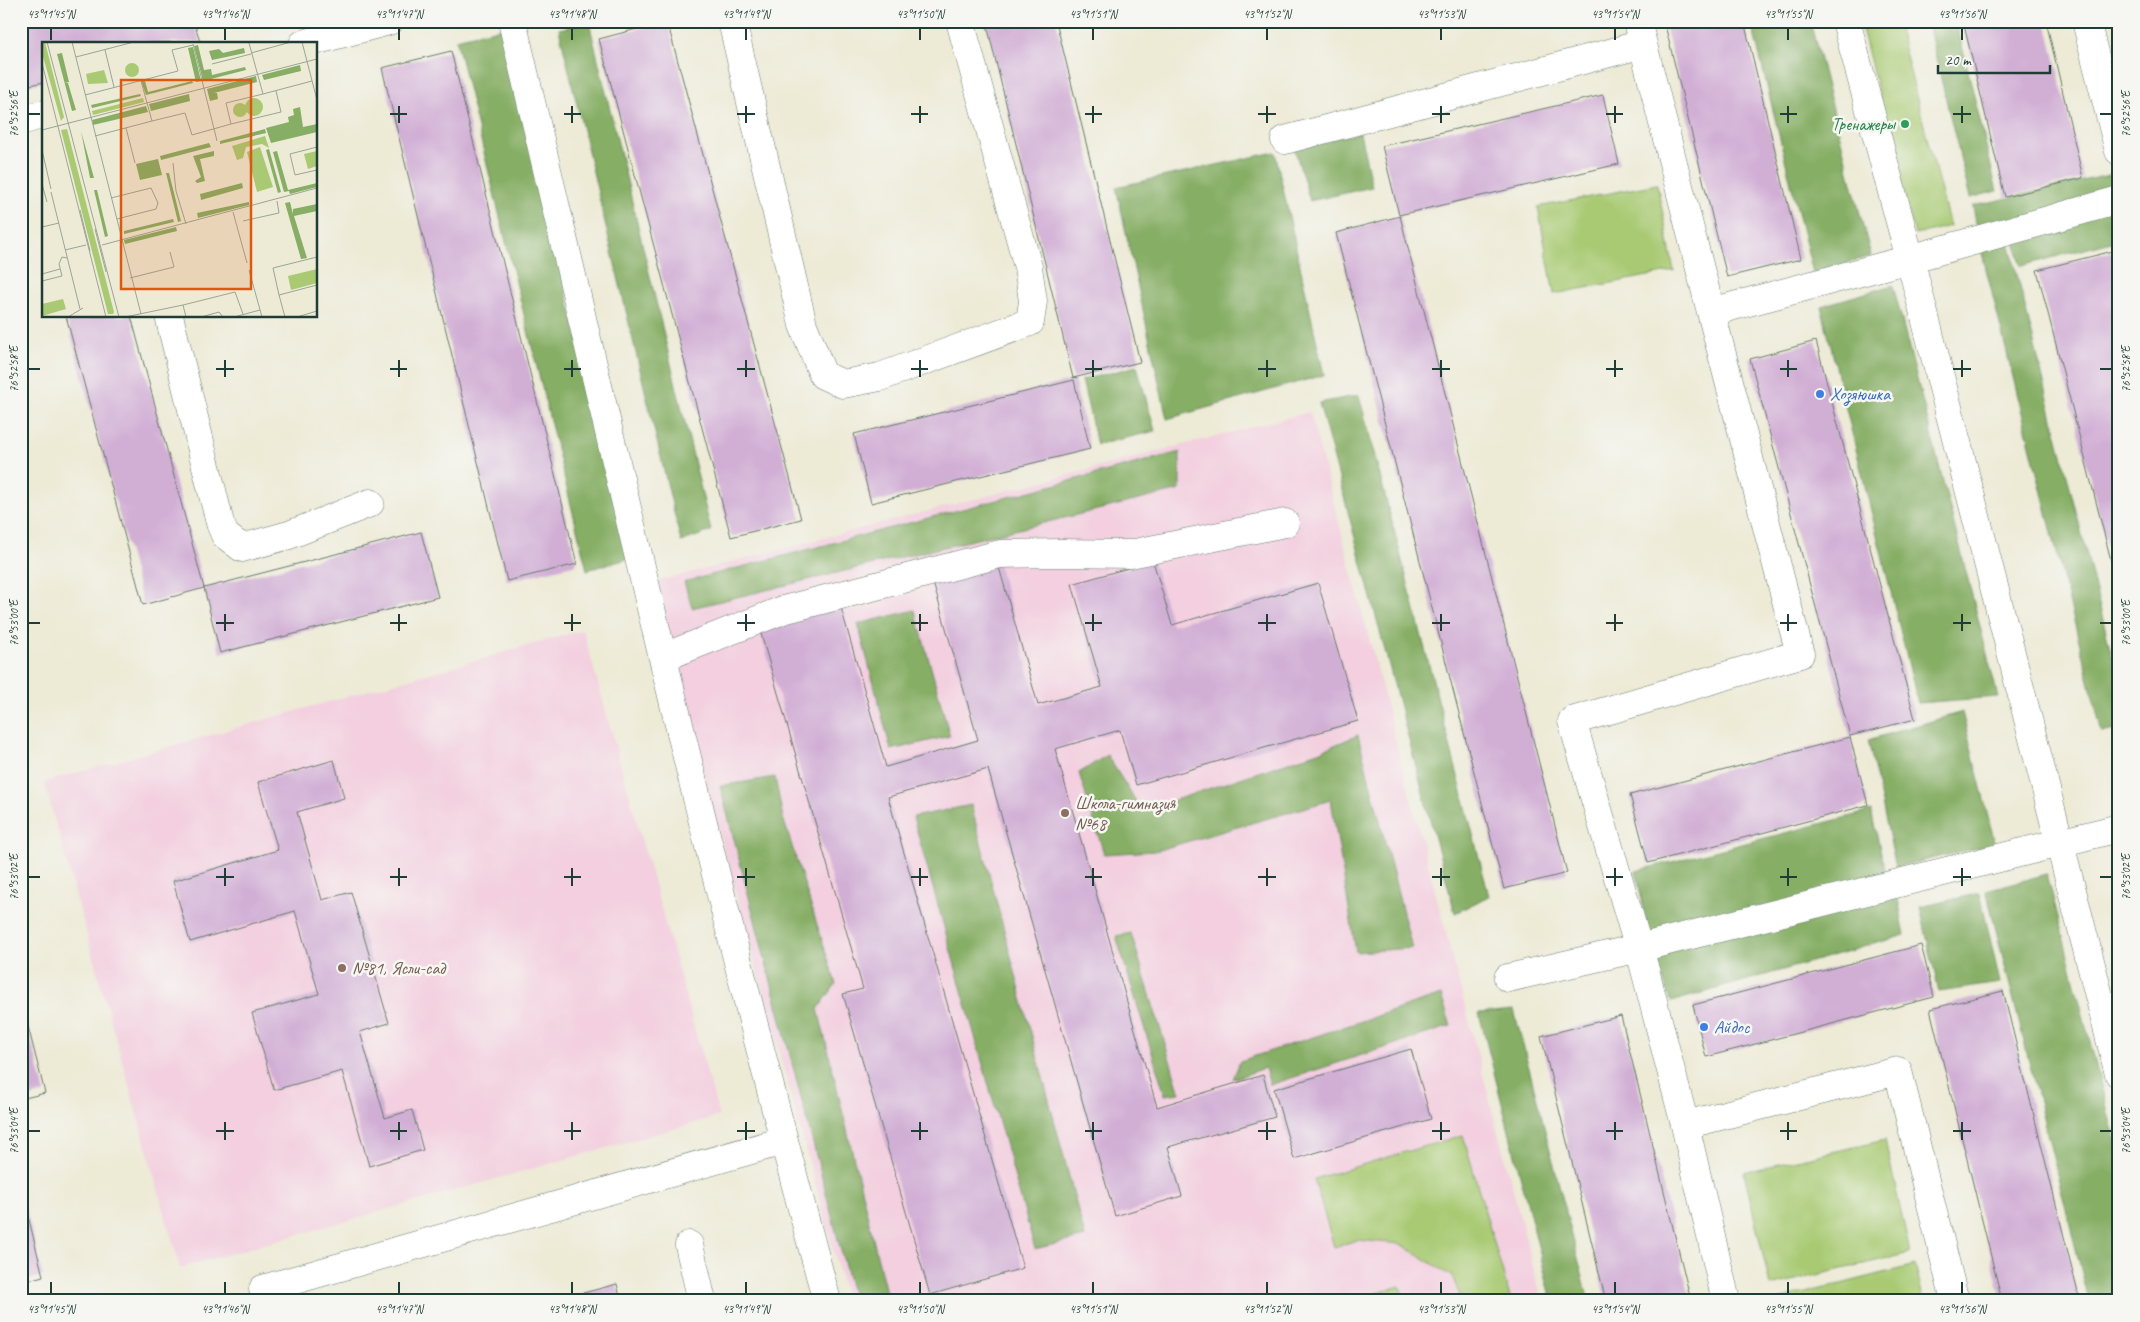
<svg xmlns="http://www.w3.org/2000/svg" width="2140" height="1322" font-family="Caveat,sans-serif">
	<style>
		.built { fill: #f3cfdf }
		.green { fill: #a9ca73; stroke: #648454 }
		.forest { fill: #86ae65; stroke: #52764c }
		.building { fill: #d1afd5 }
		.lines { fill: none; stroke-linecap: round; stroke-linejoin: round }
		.minor-casing { stroke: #677a6d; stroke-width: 29 }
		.minor { stroke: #fff; stroke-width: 28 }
		.ticks { fill: none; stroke: #1f3d34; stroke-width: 2 }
		.leisure-dot { fill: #2e9e5b; stroke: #f6f6f2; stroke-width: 2 }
		.shop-dot { fill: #3f7fe0; stroke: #f6f6f2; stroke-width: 2 }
		.education-dot { fill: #8d6e63; stroke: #f6f6f2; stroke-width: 2 }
		.labels { text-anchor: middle; stroke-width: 5; stroke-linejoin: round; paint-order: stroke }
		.leisure-label { font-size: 18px; fill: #27864d; stroke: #f6f6f2; text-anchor: end }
		.shop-label { font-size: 18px; fill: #366cbe; stroke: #f6f6f2; text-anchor: start }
		.education-label { font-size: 18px; fill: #785e54; stroke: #f6f6f2; text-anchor: start }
		.inset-road { fill: none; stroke: #9ba595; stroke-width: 1 }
		.view { fill: #de580e; fill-opacity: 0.15; stroke: #de580e; stroke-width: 2.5 }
		.inset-edge { fill: none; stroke: #1f3d34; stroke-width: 2.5 }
		.neatline { fill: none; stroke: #1f3d34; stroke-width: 2 }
		.ticks-label { font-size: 12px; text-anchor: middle; fill: #1f3d34 }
	</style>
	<rect width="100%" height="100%" fill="#f6f6f2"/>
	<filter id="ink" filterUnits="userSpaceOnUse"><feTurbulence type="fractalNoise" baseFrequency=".02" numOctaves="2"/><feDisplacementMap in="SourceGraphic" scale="10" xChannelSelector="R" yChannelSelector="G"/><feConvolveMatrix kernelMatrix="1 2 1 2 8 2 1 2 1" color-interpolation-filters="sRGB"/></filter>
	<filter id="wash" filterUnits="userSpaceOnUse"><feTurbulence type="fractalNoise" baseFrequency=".0096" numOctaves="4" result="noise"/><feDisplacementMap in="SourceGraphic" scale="20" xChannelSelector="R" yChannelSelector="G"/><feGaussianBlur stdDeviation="1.12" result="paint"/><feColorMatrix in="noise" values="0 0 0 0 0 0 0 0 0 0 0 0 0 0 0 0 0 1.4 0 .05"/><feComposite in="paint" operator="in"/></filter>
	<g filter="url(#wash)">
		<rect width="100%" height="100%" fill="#edead6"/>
		<path class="built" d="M1310,412l232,889h-695l-196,-718z
			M583,630l136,486 -539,152 -136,-486z"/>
		<path class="green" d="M1860,21h37l53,205 -35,9z
			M1657,184l17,87 -120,23 -16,-87z
			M1463,1135l48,166h-49l-10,-25 -51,-32 -44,-4 -23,7 -20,-68z
			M1885,1140l25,113 -140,33 -26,-114z
			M1915,1265l9,36h-150z
			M1400,1286l5,15h-56z"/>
		<path class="forest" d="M1751,21h59l61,235 -58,17z
			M1927,21h29l41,170 -27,7z
			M589,22l122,509 -30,11 -122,-513z
			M502,28l129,530 -44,12 -131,-531z
			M1360,133l12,54 -62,14 -16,-54z
			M1275,152l49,223 -157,44 -51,-232z
			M2113,174l4,20 -139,40 -5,-28z
			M2119,206v34l-98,26 -8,-32z
			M2009,242l110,442v45l-17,4 -121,-484z
			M1893,285l105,412 -80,6 -97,-397z
			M1137,366l18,65 -58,14 -15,-65z
			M1359,395l130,501 -34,17 -136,-510z
			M1180,452v38l-488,118 -8,-26z
			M915,610l35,126 -59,14 -33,-126z
			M1962,712l33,132 -99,23 -28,-127z
			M1358,735l54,213 -56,4 -25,-152 -176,51 -51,3 -25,-81 28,-18 35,56 176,-59z
			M775,777l8,41 53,166 -18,25 70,292h-34l-134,-515z
			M971,805l114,432 -50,12 -122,-432z
			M1871,811l15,63 -236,66 -14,-69z
			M2047,874l72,281v146h-30l-103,-411z
			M1896,889l9,46 -234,67 -18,-51z
			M1980,893l20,90 -61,9 -19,-85z
			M1131,933l49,160 -15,2 -49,-159z
			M1441,995l10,31 -181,59 -5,-17 -32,11 7,-18z
			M1514,1010l75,291h-37l-73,-288z"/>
		<g id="blocks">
			<path class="building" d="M21,21h173l6,21 -156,2v38l-23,5z
				M212,21h17v1l-16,4z
				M667,21l134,498 -70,18 -132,-498z
				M986,21h70l84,341 -67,16z
				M1664,21h80l57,238 -74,18z
				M1963,21h83l37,157 -78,19z
				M451,51l126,513 -70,17 -125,-513z
				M1603,95l16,69 -220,51 -17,-69z
				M1400,216l167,657 -63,16 -168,-656z
				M2113,251l6,20 -1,317 -81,-318z
				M66,316h65l73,272 -61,17z
				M1816,341l99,378 -65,17 -100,-377z
				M1074,380l16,69 -219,54 -17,-69z
				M421,532l17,65 -218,56 -16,-65z
				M997,560l41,145 64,-18 -30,-103 81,-23 19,64 146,-42 40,138 -222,64 -16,-55 -65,19 102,358 106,-32 12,42 -107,30 14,49 -67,20 -127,-447 -100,28 135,471 -93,27 -87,-301 20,-5 -104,-362 81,-23 46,163 92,-27 -46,-161z
				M1850,737l18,68 -220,58 -18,-68z
				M334,760l10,38 -47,14 25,88 29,-8 38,131 -29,9 25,86 27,-8 11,40 -54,16 -27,-95 -68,19 -22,-77 67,-19 -24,-83 -105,31 -17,-61 105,-31 -20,-68z
				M1921,945l13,52 -228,60 -13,-52z
				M2003,991l77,310h-78l-72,-292z
				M21,999l24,94 -24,6z
				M1621,1016l70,285h-85l-65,-265z
				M1411,1049l20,70 -137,40 -20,-70z
				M26,1208l17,68 -22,6v-73z
				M617,1284l4,17h-64v-1z"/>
		</g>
	</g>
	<g filter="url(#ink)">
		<use href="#blocks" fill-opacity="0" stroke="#677a6d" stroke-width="1"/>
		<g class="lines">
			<g class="minor-casing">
				<path id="minor" d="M512,21c101,427 199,856 315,1280
					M732,21l71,304 20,50 20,9 37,-7 150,-55 3,-21 -5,-34 -68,-246
					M1637,21l74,291
					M1846,21l64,238 209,815
					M2086,21l33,130
					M303,44l86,-23
					M21,121l23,-7
					M1285,140l358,-96
					M169,316l51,207 5,12 17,13 47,-13 81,-32
					M664,657l119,-47 217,-56 62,-1 68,1 155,-31
					M1508,978l131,-30 480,-120
					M1685,1125l41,176
					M689,1245l13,56
					M263,1289l520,-148
					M1955,1301l-57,-230 -213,54 -41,-159 -72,-245 228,-67 -89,-342 195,-52 213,-60"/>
			</g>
			<use href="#minor" class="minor"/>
		</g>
	</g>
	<path class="ticks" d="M51,28v12M225,28v12M399,28v12M572,28v12M746,28v12M920,28v12M1093,28v12M1267,28v12M1441,28v12M1615,28v12M1788,28v12M1962,28v12M399,106v17M572,106v17M746,106v17M920,106v17M1093,106v17M1267,106v17M1441,106v17M1615,106v17M1788,106v17M1962,106v17M28,114h12M390,114h17M564,114h17M737,114h18M911,114h17M1085,114h17M1258,114h18M1432,114h18M1606,114h17M1780,114h17M1953,114h18M2100,114h12M225,360v17M399,360v17M572,360v17M746,360v17M920,360v17M1093,360v17M1267,360v17M1441,360v17M1615,360v17M1788,360v17M1962,360v17M28,369h12M216,369h18M390,369h17M564,369h17M737,369h18M911,369h17M1085,369h17M1258,369h18M1432,369h18M1606,369h17M1780,369h17M1953,369h18M2100,369h12M225,614v17M399,614v17M572,614v17M746,614v17M920,614v17M1093,614v17M1267,614v17M1441,614v17M1615,614v17M1788,614v17M1962,614v17M28,623h12M216,623h18M390,623h17M564,623h17M737,623h18M911,623h17M1085,623h17M1258,623h18M1432,623h18M1606,623h17M1780,623h17M1953,623h18M2100,623h12M225,868v18M399,868v18M572,868v18M746,868v18M920,868v18M1093,868v18M1267,868v18M1441,868v18M1615,868v18M1788,868v18M1962,868v18M28,877h12M216,877h18M390,877h17M564,877h17M737,877h18M911,877h17M1085,877h17M1258,877h18M1432,877h18M1606,877h17M1780,877h17M1953,877h18M2100,877h12M225,1122v18M399,1122v18M572,1122v18M746,1122v18M920,1122v18M1093,1122v18M1267,1122v18M1441,1122v18M1615,1122v18M1788,1122v18M1962,1122v18M28,1131h12M216,1131h18M390,1131h17M564,1131h17M737,1131h18M911,1131h17M1085,1131h17M1258,1131h18M1432,1131h18M1606,1131h17M1780,1131h17M1953,1131h18M2100,1131h12M51,1282v12M225,1282v12M399,1282v12M572,1282v12M746,1282v12M920,1282v12M1093,1282v12M1267,1282v12M1441,1282v12M1615,1282v12M1788,1282v12M1962,1282v12"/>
	<circle class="leisure-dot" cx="1905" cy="124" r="5"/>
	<g class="shop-dot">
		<circle cx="1820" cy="394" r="5"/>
		<circle cx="1704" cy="1027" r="5"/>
	</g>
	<g class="education-dot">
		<circle cx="1065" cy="813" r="5"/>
		<circle cx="342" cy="968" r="5"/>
	</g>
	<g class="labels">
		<g class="leisure-label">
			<text x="1895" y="130">Тренажеры</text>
		</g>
		<g class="shop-label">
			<text x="1830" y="400">Хозяюшка</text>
			<text x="1714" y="1033">Айдос</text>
		</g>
		<g class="education-label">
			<text x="1075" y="809">Школа-гимназия<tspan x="1075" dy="21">№68</tspan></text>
			<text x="352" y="974">№81, Ясли-сад</text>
		</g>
	</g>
	<g transform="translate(42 42)">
		<rect width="275" height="275" fill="#edead6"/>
		<path d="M0,0h3l19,75 -3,4 -19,-68zM83 28a7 7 0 1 1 14 0a7 7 0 1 1-14 0ZM62,28l4,13 -20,1 -2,-10zM101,56l1,4 -51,13 -1,-4zM203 65a9 9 0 1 1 18 0a9 9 0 1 1-18 0ZM191 68a7 7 0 1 1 14 0a7 7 0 1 1-14 0ZM25,87l47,183 -1,2h-5l-47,-184zM223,94l4,12 -7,-4 -16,3 -3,11 -6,2 -5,-14zM218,105l13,40 -16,5 -10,-40zM275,109v15l-9,3 -4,-15zM275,227v14l-26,7 -3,-14zM21,257l3,10 -24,7v-12z" fill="#a9ca73"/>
		<path d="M156,3l6,25 7,-1 1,6 33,-8 1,3 -43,11 -9,-35zM151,5l8,34 -5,1 -8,-34zM202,6l1,5 -33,7 -3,-9 10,-2 4,4zM20,11l7,29 -4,1h3l8,27 -4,1 -15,-57zM258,23l1,6 -37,9 -2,-5zM214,34l1,6 -43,11h3l1,6 -8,2 -3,-12zM99,39h4l3,11 44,-11 1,2 -47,12zM98,52l1,2 -49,12 -1,-3zM147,52l1,7 -39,10 -2,-7zM104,64l2,6 -55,13 -1,-5zM258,65l3,20 14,-3v8l-46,11 -5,-15 23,-6 -1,-5 6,-2 -1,-6zM223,87l1,4 -46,11v-3zM39,89l13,47h-4zM167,101l2,4 -50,13 -1,-4zM227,107l12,43 -3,1 -12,-43zM172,109v5l-14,3 5,22 -8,2 -2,-2 6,-4 -8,-21zM235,109l11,39 29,-7v4l-27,7 -1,-3 -5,1 -11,-40zM116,117l4,16 -22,5 -4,-16zM124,131h3l12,48 -3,1zM200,141l1,5 -42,12 -1,-6zM52,148h3l11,46 -3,1zM207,160v3l-51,13 -1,-5zM248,160l3,12v-5l24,-5v7l-23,5 13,42 -6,1 -16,-56zM131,177l1,3 -50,12v-3zM134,185l1,4 -52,13 -1,-4z" fill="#86ae65"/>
		<path class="inset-road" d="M5,0l72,275M30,0l69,272M260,0l15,58M151,2l24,97M63,8l9,37M209,11l40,-11M34,15l58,-15M0,21l64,254M170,22l39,-10M99,39l11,40 33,-8 7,22 39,-11 -5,-21 37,-9 -14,-51M221,52l49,-13M43,53l93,-24 -6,-21 21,-5M189,82l50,-12 -5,-21M84,86l9,35M0,88l275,-71M53,94l57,-15M275,105l-27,7 5,21 22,-5M0,108l9,39M131,121l3,28 10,33M0,142l5,18M9,150l29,117M69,156l40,-10 7,15 -2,6 -39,10M38,168l10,41M191,170l14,51M201,179l36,-8 -2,-12M0,185l17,-4M53,187l11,43M60,203l215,-57M23,208l21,-5M207,228l13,47M0,232l18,-5M88,236l44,-11 -4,-15M0,239l20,-5 -3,-12 3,-7 5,1M237,253l-6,-27 44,-11M141,263l52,-13 8,22M26,275l15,-9M83,275l58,-12 3,12M159,275l18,-5 4,5M192,275l26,-7M243,275l-6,-22 38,-10M255,275l20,-6"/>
		<path class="view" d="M79,38h130v209h-130z"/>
		<rect width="275" height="275" class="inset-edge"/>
	</g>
	<rect width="2140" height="1322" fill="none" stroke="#f6f6f2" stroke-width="55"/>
	<path d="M1938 65v8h112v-8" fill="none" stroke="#1f3d34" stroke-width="2.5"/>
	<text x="1945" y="65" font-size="15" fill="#1f3d34" stroke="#f6f6f2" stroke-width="4" paint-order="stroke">20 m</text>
	<rect x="28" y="28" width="2084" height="1266" class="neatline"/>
	<g class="ticks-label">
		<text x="51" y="18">43°11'45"N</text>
		<text x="225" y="18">43°11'46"N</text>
		<text x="399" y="18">43°11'47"N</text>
		<text x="572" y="18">43°11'48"N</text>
		<text x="746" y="18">43°11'49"N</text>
		<text x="920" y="18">43°11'50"N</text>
		<text x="1093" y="18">43°11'51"N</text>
		<text x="1267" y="18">43°11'52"N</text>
		<text x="1441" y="18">43°11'53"N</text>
		<text x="1615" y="18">43°11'54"N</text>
		<text x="1788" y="18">43°11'55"N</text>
		<text x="1962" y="18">43°11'56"N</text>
		<text transform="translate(2126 114) rotate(-90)" y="4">76°52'56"E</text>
		<text transform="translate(14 114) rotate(-90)" y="4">76°52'56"E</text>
		<text transform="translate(2126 369) rotate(-90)" y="4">76°52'58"E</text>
		<text transform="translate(14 369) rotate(-90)" y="4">76°52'58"E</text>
		<text transform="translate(2126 623) rotate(-90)" y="4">76°53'00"E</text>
		<text transform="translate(14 623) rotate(-90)" y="4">76°53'00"E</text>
		<text transform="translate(2126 877) rotate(-90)" y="4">76°53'02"E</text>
		<text transform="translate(14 877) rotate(-90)" y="4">76°53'02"E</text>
		<text transform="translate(2126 1131) rotate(-90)" y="4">76°53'04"E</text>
		<text transform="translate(14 1131) rotate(-90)" y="4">76°53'04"E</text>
		<text x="51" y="1313">43°11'45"N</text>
		<text x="225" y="1313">43°11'46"N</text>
		<text x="399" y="1313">43°11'47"N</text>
		<text x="572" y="1313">43°11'48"N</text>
		<text x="746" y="1313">43°11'49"N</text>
		<text x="920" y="1313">43°11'50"N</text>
		<text x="1093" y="1313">43°11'51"N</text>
		<text x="1267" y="1313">43°11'52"N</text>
		<text x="1441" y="1313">43°11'53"N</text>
		<text x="1615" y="1313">43°11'54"N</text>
		<text x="1788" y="1313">43°11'55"N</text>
		<text x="1962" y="1313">43°11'56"N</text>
	</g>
</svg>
